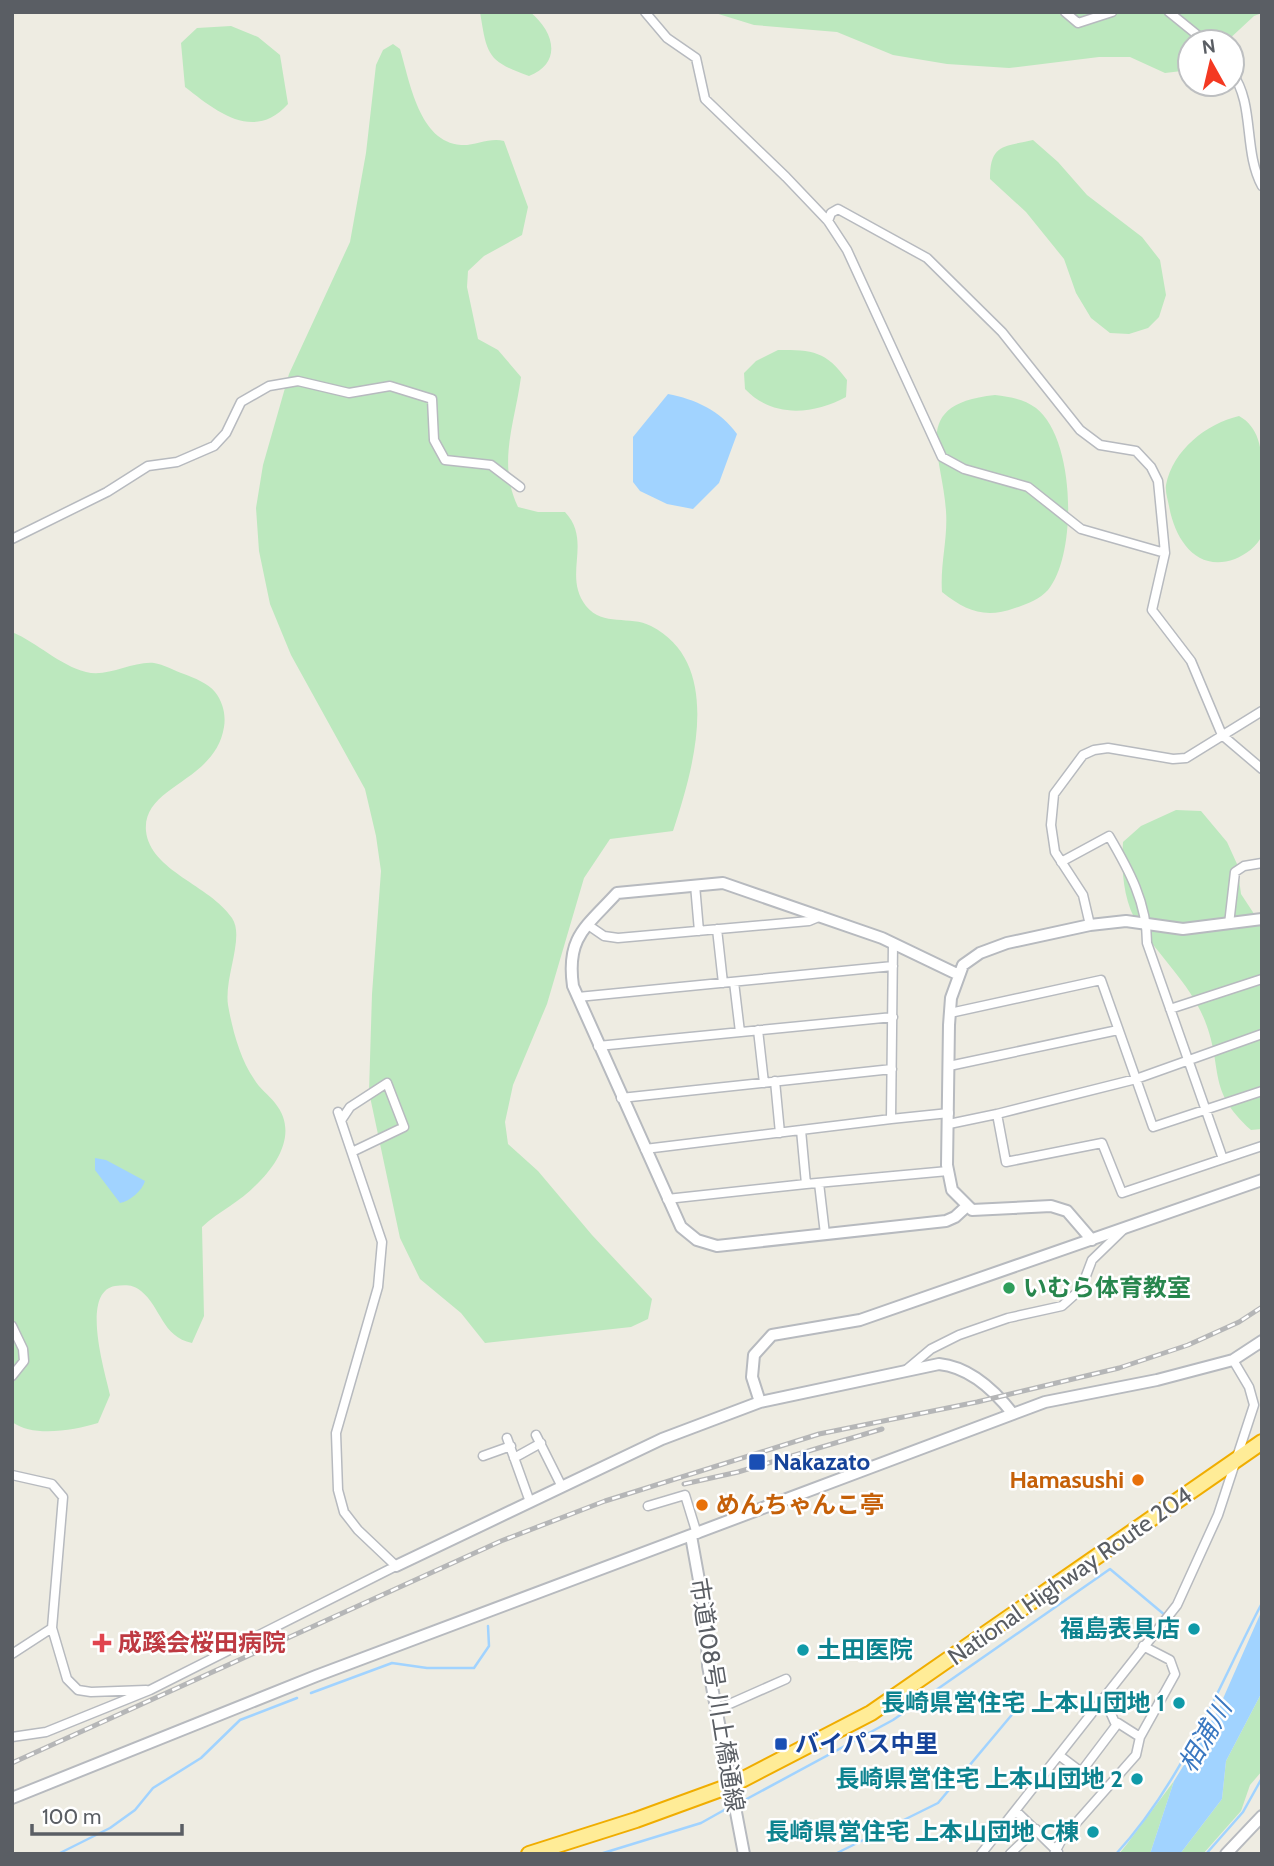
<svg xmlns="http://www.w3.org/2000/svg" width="1274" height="1866" font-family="Cabin,'Noto Sans JP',sans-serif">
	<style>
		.green { fill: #bce8be }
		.water { fill: #a1d3ff }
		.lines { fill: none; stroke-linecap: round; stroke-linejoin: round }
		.stream { stroke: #a1d3ff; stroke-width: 2.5 }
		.minor-casing { stroke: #b7babf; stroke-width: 11 }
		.tertiary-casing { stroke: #b7babf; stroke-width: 14 }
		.trunk-casing { stroke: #f0ad00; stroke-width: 18 }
		.minor { stroke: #fff; stroke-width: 8 }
		.tertiary { stroke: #fff; stroke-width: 10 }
		.trunk { stroke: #ffec97; stroke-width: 14 }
		.rail-casing { stroke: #b5b6b7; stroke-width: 5 }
		.rail { stroke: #fff; stroke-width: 2.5; stroke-dasharray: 8; stroke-linecap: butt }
		.leisure-dot { fill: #2e9e5b; stroke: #fff; stroke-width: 2.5 }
		.transit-dot { fill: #1a4fb4; stroke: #fff; stroke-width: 2.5 }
		.food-dot { fill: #e8710a; stroke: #fff; stroke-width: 2.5 }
		.culture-dot { fill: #0f9aa8; stroke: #fff; stroke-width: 2.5 }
		.health-dot { fill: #e0444e; stroke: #fff; stroke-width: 2.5 }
		.labels { text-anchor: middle; stroke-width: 5; stroke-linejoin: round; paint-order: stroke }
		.leisure-label { font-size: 24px; font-weight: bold; fill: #27864d; stroke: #fff; text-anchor: start }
		.transit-label { font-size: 24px; font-weight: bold; fill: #164399; stroke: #fff; text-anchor: start }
		.food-label { font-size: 24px; font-weight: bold; fill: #c56008; stroke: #fff; text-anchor: end }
		.street-label { font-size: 24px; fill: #5a5e64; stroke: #fff }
		.culture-label { font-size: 24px; font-weight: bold; fill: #0d838f; stroke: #fff; text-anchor: end }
		.health-label { font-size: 24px; font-weight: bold; fill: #be3a42; stroke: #fff; text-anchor: start }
		.water-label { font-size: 26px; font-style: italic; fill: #3a78c1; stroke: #fff }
	</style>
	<rect width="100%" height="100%" fill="#eeece2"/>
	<path class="green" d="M480,12h50c25,20 32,51 -1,64 -42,-15 -42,-21 -49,-64z
		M712,12h550v1l-8,3 -28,26h-36v28l-25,3 -35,-16h-31l-90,11 -62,-4 -54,-9 -56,-23 -83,-7z
		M231,26l27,11 22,18 8,49c-34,38 -71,8 -103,-17l-4,-44 16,-15z
		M393,44l7,5c10,33 19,93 61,96 14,1 29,-8 43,-4l24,66 -6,28 -38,21 -16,15 -1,16 11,52 20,11 23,27c-6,46 -24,86 -3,130l20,5h27c28,30 -3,63 21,94 17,21 44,9 65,20 74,38 42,144 22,205l-63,8 -26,39 -37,126 -34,81 -8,37 3,22 30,27 54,64 60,64 -4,20 -17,8 -146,16 -24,-30 -41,-34 -20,-41 -31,-146 3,-98 9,-123 -5,-35 -11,-47 -74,-134 -21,-51 -11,-53 -3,-43 7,-43 26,-91 61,-132 16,-89 10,-88 7,-15z
		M1033,140l25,22 29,33 55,42 18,23 6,35 -7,22 -11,11 -19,6 -19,-1 -19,-15 -15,-25 -12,-34 -38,-47 -36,-33c0,-35 13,-32 43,-39z
		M778,350c35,0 48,1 69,30l-1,17c-33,18 -74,21 -101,-8l-1,-16 12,-12z
		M995,395c15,2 29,4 41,13 39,30 42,145 12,182 -8,9 -21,14 -33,18 -30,11 -49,3 -73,-16 -2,-28 6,-53 4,-81 -4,-59 -37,-107 49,-116z
		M1239,416c20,11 23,33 23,55 0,19 5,46 0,64 -4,11 -17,20 -27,24 -38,14 -60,-19 -66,-53 -1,-6 -4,-14 -3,-21 7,-35 40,-61 73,-69z
		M12,632c26,11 47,33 74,40 21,6 46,-11 68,-9 9,1 21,8 30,11 10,4 24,9 31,18 8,10 11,23 9,35 -9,56 -82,58 -78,104 4,40 64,54 86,87 13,19 -8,59 -4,87 4,23 12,54 26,74 5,9 15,16 21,24 23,28 4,60 -19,82 -16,17 -37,26 -54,42l2,89 -12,27c-30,-6 -31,-36 -51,-52 -8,-7 -17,-6 -26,-5 -35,6 -10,86 -5,109l-12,28c-24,7 -64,15 -86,-1z
		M1176,810l25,1 26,31 10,22 4,30 21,32v203l-11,1c-45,-41 -27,-60 -46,-109 -14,-36 -46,-65 -67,-97 -15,-22 -17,-57 -15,-82l18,-16z
		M1262,1692v79l-12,14 -9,26 -38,43h-23l42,-55 4,-38z
		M1174,1781l-24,73h-31l8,-10z"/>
	<path class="water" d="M668,394c27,5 53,17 69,40l-18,49 -26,26 -26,-5 -27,-13 -7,-9v-45z
		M95,1158l11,2 39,21c-3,10 -15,20 -25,22l-25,-33z
		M1262,1610v82l-36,69 -4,38 -42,55h-30l24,-73 44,-71z"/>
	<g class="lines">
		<path class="stream" d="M311,1693l81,-30 35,5h47l15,-22 -1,-20
			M743,1801l150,-81 217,-151 56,47
			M58,1854l52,-26 25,-18 18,-22 48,-30 39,-38 57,-22
			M600,1854l101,-31 25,-14
			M835,1854l103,-51 77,-92
			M1116,1854c67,-73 101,-165 146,-251
			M1206,1854l37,-42 19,-34"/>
		<g class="minor-casing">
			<path id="minor" d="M645,12l22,26 29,20 9,41 81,78 42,44 19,29 95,207 22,12 64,18 53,42 84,24
				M1065,12l13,11 34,-11
				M1169,12l37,30
				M1232,73c23,31 11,78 30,113
				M828,221l3,-8 7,-4 89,49 75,74 78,98 20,15 36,6 15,16 7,14 7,72 -13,57 39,51 31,74 40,34
				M12,539l95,-47 41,-26 29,-4 37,-16 12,-13 15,-31 28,-16 29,-5 51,12 41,-7 42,13 2,41 11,20 46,5 29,22
				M1061,862l48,-26c20,34 38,67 38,107l76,216 39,-13
				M695,885l4,46
				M1229,924l6,-52 9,-6 18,-3
				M588,925l16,11 14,2 191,-17 12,-5
				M1090,925l-7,-30 -28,-43 -4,-27 3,-31 29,-39 11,-5 14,-2 65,11 13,-1 76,-47
				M717,929l6,54
				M734,982l6,50
				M578,997l315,-31
				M1170,1009l92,-30
				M950,1013l151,-33 52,147 109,-36
				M758,1030l6,53
				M598,1046l295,-29
				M949,1066l169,-36
				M775,1081l5,52
				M621,1098l271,-29
				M342,1119l8,-12 37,-24 17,44 -50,24
				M891,1119l58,-6
				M949,1124l48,-10
				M801,1130l5,54 142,-13
				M645,1149l246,-30 2,-176
				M1223,1159l-101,34 -20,-50 -96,19 -9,-48 139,-35 126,-45
				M819,1183l6,51
				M667,1199l139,-15
				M12,1326l11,23 1,12 -12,15
				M906,1370l25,-21 28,-14 49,-17 54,-12 19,-17 11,-29 32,-31
				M536,1435l26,52
				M507,1438l23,64
				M483,1456l28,-10
				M514,1458l27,-15
				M12,1475l40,9 11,13 -11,131 15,51 11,11 13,2 55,-2
				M648,1506l37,-11 12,39
				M12,1654l40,-26
				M1104,1698l12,27
				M716,1710l70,-31
				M12,1737l34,-5 104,-42 246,-124 -38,-36 -14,-18 -6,-22 -2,-57 42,-146 4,-45 -44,-130
				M1060,1756l45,34
				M1081,1772l37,-49 22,14
				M1016,1811l42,41
				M981,1854l196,-249 41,-90 36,-110 -5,-18 -16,-27
				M1010,1854l26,-25
				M1054,1854l8,-15 74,-84 4,-18 35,-63 -5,-14 -27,-14"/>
		</g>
		<g class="tertiary-casing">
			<path id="tertiary" d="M959,975l-77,-37 -159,-55 -106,10c-31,34 -51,44 -44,93l108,241 16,13 20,6 229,-25 9,-4 12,-11
				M1092,1240l-25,-29 -16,-5 -79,4 -20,-20 -5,-25 2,-140 2,-27 12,-33 17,-12 27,-10 83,-18 36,-4 57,8 79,-10
				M760,1402l-8,-25 2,-22 18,-20 88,-15 402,-140
				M691,1536l15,83 2,47 36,188
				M396,1566l266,-127 98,-37 179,-38c30,3 56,27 74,50
				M12,1798l304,-122 697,-262 32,-12 112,-22 76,-20 29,-19
				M1226,1854l36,-38"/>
		</g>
		<g class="trunk-casing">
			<path id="trunk" d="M529,1854l107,-34 96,-35 139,-72 391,-271"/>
		</g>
		<use href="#minor" class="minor"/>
		<use href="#tertiary" class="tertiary"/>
		<use href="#trunk" class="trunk"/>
		<g class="rail-casing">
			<path id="rail" d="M684,1484l54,-12 144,-43
				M12,1763l489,-222 104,-40 214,-67 158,-32 142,-34 69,-23 51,-23 23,-15"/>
		</g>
		<use href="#rail" class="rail"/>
	</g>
	<circle class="leisure-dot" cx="1009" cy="1288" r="7"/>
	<g class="transit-dot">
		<rect x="748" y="1453" width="18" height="18" rx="3.5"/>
		<rect x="774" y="1737" width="14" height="14" rx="3.5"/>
	</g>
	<g class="food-dot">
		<circle cx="1138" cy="1480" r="7"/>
		<circle cx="702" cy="1505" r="7"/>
	</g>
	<g class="culture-dot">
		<circle cx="1194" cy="1629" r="7"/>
		<circle cx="803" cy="1650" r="7"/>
		<circle cx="1179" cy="1703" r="7"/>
		<circle cx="1137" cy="1779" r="7"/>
		<circle cx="1093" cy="1832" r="7"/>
	</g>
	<path class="health-dot" d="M98.5 1632.5h7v7h7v7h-7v7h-7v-7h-7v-7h7z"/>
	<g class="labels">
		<g class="leisure-label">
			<text x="1023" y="1296">いむら体育教室</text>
		</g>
		<g class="transit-label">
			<text x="773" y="1470">Nakazato</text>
			<text x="795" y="1752">バイパス中里</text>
		</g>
		<g class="food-label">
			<text x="1124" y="1488">Hamasushi</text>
			<text x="716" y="1513" text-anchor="start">めんちゃんこ亭</text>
		</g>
		<g class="street-label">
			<text transform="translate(1070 1576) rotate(-35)" y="8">National Highway Route 204</text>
			<text transform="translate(717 1695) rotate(81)" y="8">市道108号 川上橋通線</text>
		</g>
		<g class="culture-label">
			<text x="1180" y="1637">福島表具店</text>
			<text x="817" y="1658" text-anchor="start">土田医院</text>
			<text x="1165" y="1711">長崎県営住宅 上本山団地 1</text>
			<text x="1123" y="1787">長崎県営住宅 上本山団地 2</text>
			<text x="1079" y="1840">長崎県営住宅 上本山団地 C棟</text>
		</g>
		<g class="health-label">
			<text x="118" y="1651">成蹊会桜田病院</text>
		</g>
		<g class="water-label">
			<text transform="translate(1205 1736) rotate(-60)" y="9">相浦川</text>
		</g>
	</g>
	<rect width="1274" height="1866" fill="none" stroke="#5a5e64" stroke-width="28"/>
	<g transform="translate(1211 63) rotate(352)"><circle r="33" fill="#ffffff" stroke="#bdbfc1" stroke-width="2"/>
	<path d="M0-5L12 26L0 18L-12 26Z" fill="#f43922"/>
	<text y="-10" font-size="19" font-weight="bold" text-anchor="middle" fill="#5a5e64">N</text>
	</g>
	<path d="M32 1824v10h150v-10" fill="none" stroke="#5a5e64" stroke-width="3.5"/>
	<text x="42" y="1824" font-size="21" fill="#5a5e64" stroke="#ffffff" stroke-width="5" paint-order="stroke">100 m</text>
</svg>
